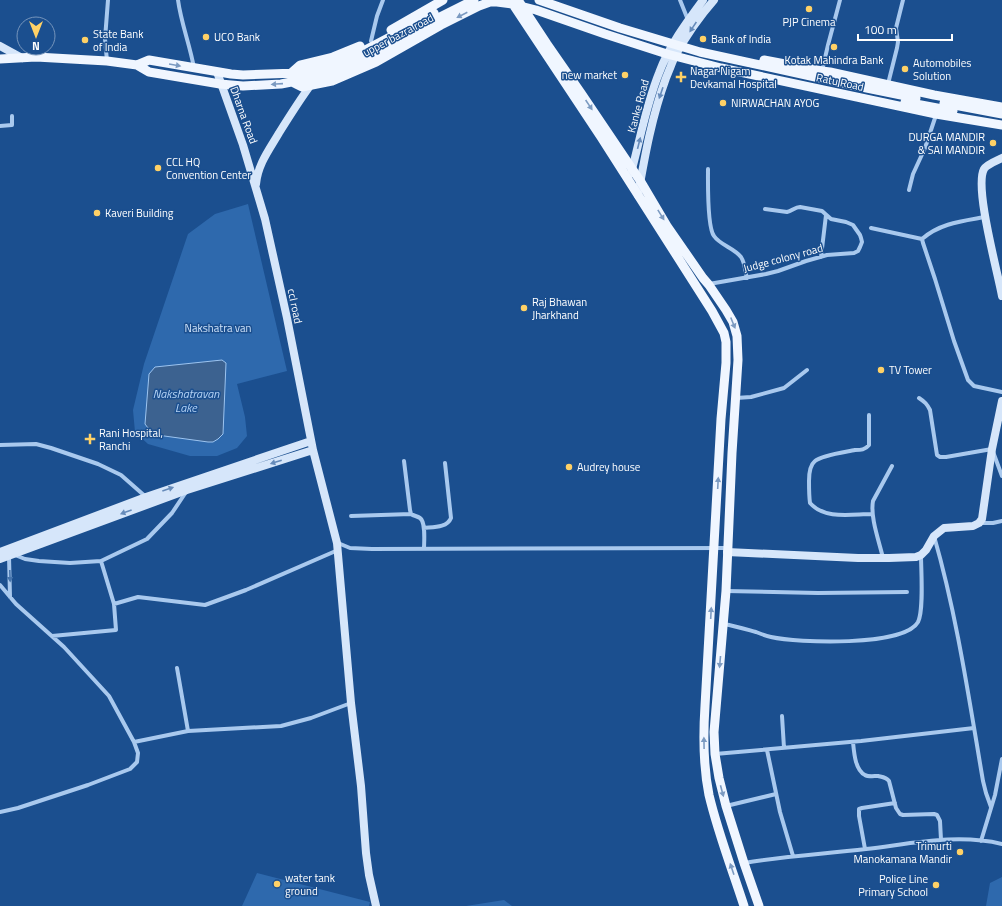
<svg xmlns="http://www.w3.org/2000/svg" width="1002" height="906" font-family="'Titillium Web',sans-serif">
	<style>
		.green { fill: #2e69ad }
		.water { fill: #3c6290; stroke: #9cc4f0 }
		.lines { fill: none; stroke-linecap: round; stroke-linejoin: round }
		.street { stroke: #a9c9ee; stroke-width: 4 }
		.secondary { stroke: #d6e6fa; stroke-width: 8 }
		.primary { stroke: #f0f6ff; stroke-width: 9 }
		.oneway { fill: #7b9ac1 }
		.oneway2 { fill: #668bba }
		.oneway3 { fill: #4674ac }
		.poi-dot { fill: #ffd166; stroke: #1b4f8f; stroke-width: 1.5 }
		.labels { text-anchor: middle; stroke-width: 3; stroke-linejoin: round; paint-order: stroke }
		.poi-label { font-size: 11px; fill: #fff; stroke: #1b4f8f; text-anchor: start }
		.street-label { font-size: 11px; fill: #fff; stroke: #1b4f8f }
		.park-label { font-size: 11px; fill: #cfe3fa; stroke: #1b4f8f }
		.water-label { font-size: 12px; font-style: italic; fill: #b5d3f5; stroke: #1b4f8f }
	</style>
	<rect width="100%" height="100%" fill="#1b4f8f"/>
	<path class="green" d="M248,204l39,167 -50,13 8,33 2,19 -10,12 -20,8h-27l-42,-12 -13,-12 -2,-22 11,-46 44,-130 27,-20z
		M257,873l113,29 -1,4h-127z
		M1002,877v29h-16l4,-23z
		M504,900l8,6h-46z"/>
	<path class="water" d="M222,360l4,3 -3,71 -5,5 -5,3h-5l-51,-7 -9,-7 -3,-4 4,-50 6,-7z"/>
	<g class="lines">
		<path class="street" d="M178,0c3,23 12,45 16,68
			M680,0l8,20
			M371,41l6,-25 6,-16
			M107,61l-2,-22 3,-39
			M822,71l6,-26 12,-45
			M888,84l9,-36 1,-6 -2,-14 7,-28
			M0,126l12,-1v-9
			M708,169c0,13 -1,58 6,67 6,9 20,12 27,21 4,6 4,14 6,21
			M909,190l4,-16 12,-26 11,-33
			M985,217c-22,4 -45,6 -63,22l1,4 12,36 19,62 14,39 6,6 28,6
			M871,228l51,11
			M821,257l5,-42
			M709,284l57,-10 12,-3 28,-10 21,-6 27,-2 4,-2 2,-4 2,-5 -1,-4 -1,-3 -7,-10 -7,-3 -15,-3 -9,-8 -22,-4c-5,0 -8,4 -13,5l-22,-3
			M736,398l15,-1 33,-9 23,-18
			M919,398c6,4 8,6 11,12l7,45 3,2h6l46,-8 10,27
			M869,415v30c-4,5 -8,5 -14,5 -9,2 -33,5 -40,11 -5,4 -6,14 -6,20 0,8 0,15 1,22 15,17 42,11 62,11
			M0,445l36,-1 15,4 47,16 23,11 25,22
			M404,461l6,49 1,4c3,2 6,2 9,4 6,4 4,25 4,31
			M351,516l60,-2
			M979,523h14l9,-2
			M424,528c9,-1 23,0 27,-10l-6,-55
			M934,536c23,80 35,163 49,245l3,12 5,14
			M338,543l12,5 22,1 356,-1
			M15,555l10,4 14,2 31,2 31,-2 46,-22 25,-26 14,-21
			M9,556l1,41
			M883,558c-4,-17 -13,-41 -10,-57l19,-35
			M0,585l16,19 48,43 45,49 25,46 54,-11 93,-5 30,-8 40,-15
			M726,591l92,2 89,-1
			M114,604l24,-7 67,8 41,-15 92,-40
			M724,624c11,2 21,5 32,8 5,2 10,4 15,5 26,6 133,10 147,-15 6,-12 3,-52 3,-67
			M52,636l64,-6 -2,-26 -13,-43
			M177,668l11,63
			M782,716l2,32
			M853,742c1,10 2,28 12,33 3,2 9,1 13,1 4,1 8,1 11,5l7,27 4,6 3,1 31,-1 3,1 3,6 1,19
			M767,750l13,62 13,44
			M715,754l146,-13 113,-13
			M726,806l50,-12
			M0,812l18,-4 70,-23 42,-16 7,-7 1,-9 -4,-11
			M981,841l14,-46 7,-36
			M865,849l-6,-33v-7l3,-1 33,-5
			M744,863c40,-7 81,-9 122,-14 44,-5 91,-16 136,-5"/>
		<path class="secondary" d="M0,46l22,12
			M217,72l26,73 22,74 22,99 26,132 24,93 14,160 10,83 5,67 3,22 7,31
			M1002,158c-6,3 -15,6 -18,11 -10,18 14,104 18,127
			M631,173c9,-33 15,-68 28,-100 10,-27 27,-50 44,-73
			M256,184c2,-20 13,-34 23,-51 10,-16 20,-32 31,-47
			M638,195c7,-40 14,-79 28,-117 3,-7 6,-15 9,-22 11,-20 24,-39 39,-56
			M0,552l146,-55 165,-56
			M727,552l131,6h31l27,-1 5,-2 5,-5 8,-14 10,-8 29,-2 6,-3 3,-4 10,-70 10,-48
			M0,559l187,-69 126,-40"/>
		<path class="primary" d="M510,0l91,137 111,174 12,22 2,9v21l-5,56 -16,287c-2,30 -2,59 4,89 9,38 23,74 35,111
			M518,0l29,44 34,49 60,89 26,44 36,52 6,7 17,25 7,12 4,14 1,24 -6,93 -6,138 -12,141 1,22 4,24 7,28 18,57 15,43
			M539,0l81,28 80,24 147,32 69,14
			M391,30l52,-30
			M0,59l36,-2 71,4 30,4 12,7 71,12 23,2 38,-2 31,-6 11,-2 11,-4 21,-8 33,-17 52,-30 34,-17
			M764,60l58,11 8,1 104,23 68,12
			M137,65l12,-5 82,14 12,1 54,-2 37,-8 18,-8 40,-21 42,-23
			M291,73l9,-8 33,-8 27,-11
			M292,82l10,5 30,-6 44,-19 65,-37 38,-19 11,-4h7l15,2 24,6 69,24 62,20 54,14 215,46 66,11
			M905,102l48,9
			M944,103l58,11"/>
	</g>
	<defs><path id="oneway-solid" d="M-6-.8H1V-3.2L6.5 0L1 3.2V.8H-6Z"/></defs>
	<g class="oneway">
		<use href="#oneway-solid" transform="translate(462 15) rotate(153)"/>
		<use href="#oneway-solid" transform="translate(175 65) rotate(10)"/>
		<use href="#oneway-solid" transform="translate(277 84) rotate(176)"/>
		<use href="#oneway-solid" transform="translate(589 105) rotate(56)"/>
		<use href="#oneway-solid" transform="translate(661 215) rotate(58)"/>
		<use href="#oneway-solid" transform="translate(733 323) rotate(68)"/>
		<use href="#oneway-solid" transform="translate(718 483) rotate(-87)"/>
		<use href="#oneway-solid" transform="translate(711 613) rotate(-87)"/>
		<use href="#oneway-solid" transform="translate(720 662) rotate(95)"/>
		<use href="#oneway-solid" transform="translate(704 743) rotate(-91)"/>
		<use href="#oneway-solid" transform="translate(722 791) rotate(75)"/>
		<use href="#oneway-solid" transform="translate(732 869) rotate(-109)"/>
	</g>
	<g class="oneway2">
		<use href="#oneway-solid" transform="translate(693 27) rotate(124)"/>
		<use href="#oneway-solid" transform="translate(661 93) rotate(109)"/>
		<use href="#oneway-solid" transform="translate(639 143) rotate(-76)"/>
		<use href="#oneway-solid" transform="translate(276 462) rotate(163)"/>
		<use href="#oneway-solid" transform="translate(168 489) rotate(-19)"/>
		<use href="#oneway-solid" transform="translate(126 512) rotate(160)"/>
	</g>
	<use class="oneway3" href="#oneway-solid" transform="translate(10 576) rotate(88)"/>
	<g class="poi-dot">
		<circle cx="809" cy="9" r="4"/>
		<circle cx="206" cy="37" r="4"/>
		<circle cx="703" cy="39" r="4"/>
		<circle cx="85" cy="40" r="4"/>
		<circle cx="834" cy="47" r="4"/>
		<circle cx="905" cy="69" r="4"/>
		<circle cx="625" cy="75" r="4"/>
		<path d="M679 71h4v4h4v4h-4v4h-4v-4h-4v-4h4z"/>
		<circle cx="723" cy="103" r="4"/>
		<circle cx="993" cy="143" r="4"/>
		<circle cx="158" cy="168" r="4"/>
		<circle cx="97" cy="213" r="4"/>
		<circle cx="524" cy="308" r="4"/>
		<circle cx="881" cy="370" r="4"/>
		<path d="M88 433h4v4h4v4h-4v4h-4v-4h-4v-4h4z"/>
		<circle cx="569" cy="467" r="4"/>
		<circle cx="960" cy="852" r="4"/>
		<circle cx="277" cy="884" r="4"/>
		<circle cx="936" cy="885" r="4"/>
	</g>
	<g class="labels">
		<g class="poi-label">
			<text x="809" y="26" text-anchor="middle">PJP Cinema</text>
			<text x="93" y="38">State Bank<tspan x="93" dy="13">of India</tspan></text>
			<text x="214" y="41">UCO Bank</text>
			<text x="711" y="43">Bank of India</text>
			<text x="834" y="64" text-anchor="middle">Kotak Mahindra Bank</text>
			<text x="913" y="67">Automobiles<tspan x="913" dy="13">Solution</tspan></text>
			<text x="690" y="75">Nagar Nigam<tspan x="690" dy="13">Devkamal Hospital</tspan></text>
			<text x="617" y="79" text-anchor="end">new market</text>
			<text x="731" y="107">NIRWACHAN AYOG</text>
			<text x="985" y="141" text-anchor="end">DURGA MANDIR<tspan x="985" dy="13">&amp; SAI MANDIR</tspan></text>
			<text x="166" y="166">CCL HQ<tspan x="166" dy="13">Convention Center</tspan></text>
			<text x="105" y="217">Kaveri Building</text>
			<text x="532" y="306">Raj Bhawan<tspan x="532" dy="13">Jharkhand</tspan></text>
			<text x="889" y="374">TV Tower</text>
			<text x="99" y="437">Rani Hospital,<tspan x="99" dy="13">Ranchi</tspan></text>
			<text x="577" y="471">Audrey house</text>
			<text x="952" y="850" text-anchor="end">Trimurti<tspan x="952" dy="13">Manokamana Mandir</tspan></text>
			<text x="285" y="882">water tank<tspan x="285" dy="13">ground</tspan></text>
			<text x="928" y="883" text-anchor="end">Police Line<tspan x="928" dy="13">Primary School</tspan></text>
		</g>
		<g class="street-label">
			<text transform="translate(398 35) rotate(-28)" y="4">upper bazra road</text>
			<text transform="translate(840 82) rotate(12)" y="4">Ratu Road</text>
			<text transform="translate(638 106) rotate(-75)" y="4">Kanke Road</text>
			<text transform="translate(244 115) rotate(70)" y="4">Dharna Road</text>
			<text transform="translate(783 258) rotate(-15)" y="4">Judge colony road</text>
			<text transform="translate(295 306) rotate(78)" y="4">ccl road</text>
		</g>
		<g class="park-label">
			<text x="218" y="332">Nakshatra van</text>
		</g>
		<g class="water-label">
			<text x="186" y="398">Nakshatravan<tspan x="186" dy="14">Lake</tspan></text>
		</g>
	</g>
	<g transform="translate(36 36) rotate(180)"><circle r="19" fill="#1b4f8f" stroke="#7695bc"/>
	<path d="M0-3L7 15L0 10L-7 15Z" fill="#ffd166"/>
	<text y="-6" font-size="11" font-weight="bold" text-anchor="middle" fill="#ffffff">N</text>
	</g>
	<path d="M858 34v6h94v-6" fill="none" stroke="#ffffff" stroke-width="2"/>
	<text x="864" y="34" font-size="12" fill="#ffffff" stroke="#1b4f8f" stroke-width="3" paint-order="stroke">100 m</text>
</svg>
